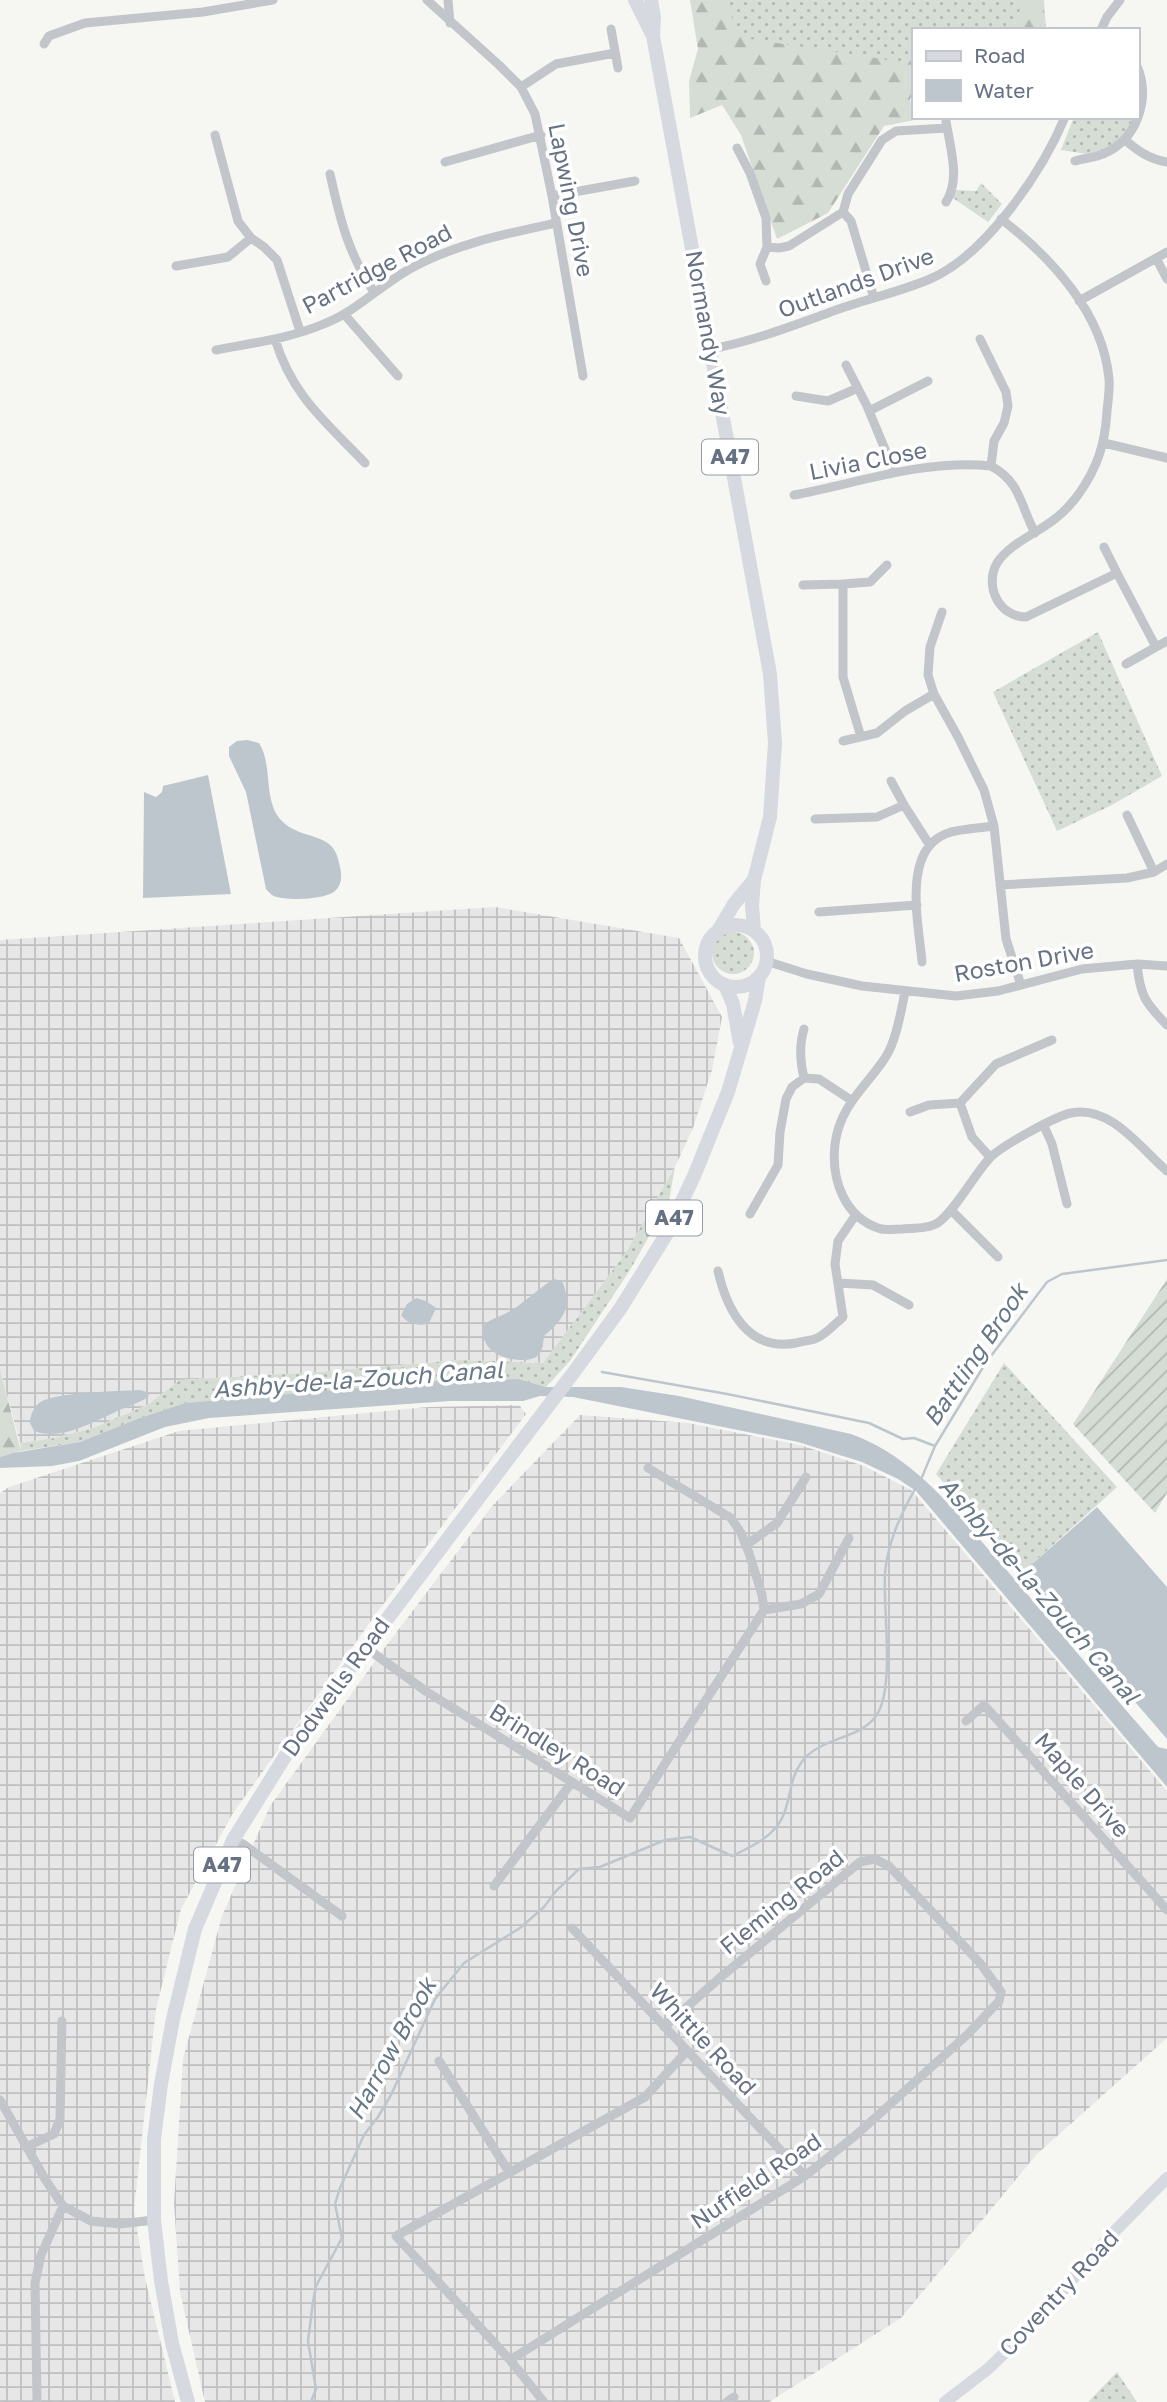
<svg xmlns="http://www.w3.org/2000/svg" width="1167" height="2402" font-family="'Golos Text',sans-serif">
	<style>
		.industrial { fill: url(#industrial-grid) }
		.grass { fill: url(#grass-dots) }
		.forest { fill: url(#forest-firs) }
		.garden { fill: url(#garden-furrows) }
		.water { fill: #bec6cd }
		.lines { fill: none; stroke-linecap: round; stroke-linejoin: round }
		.stream { stroke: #bec6cd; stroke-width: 2.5 }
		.street { stroke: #c2c5c9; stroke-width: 9 }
		.secondary { stroke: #d6d9df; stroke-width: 12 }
		.primary { stroke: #d6d9df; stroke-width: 14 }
		.labels { text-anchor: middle; stroke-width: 7; stroke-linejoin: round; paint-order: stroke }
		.shield { fill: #fff; stroke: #949ca9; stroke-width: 2 }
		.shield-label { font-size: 21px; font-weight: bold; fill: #667184 }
		.street-label { font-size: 23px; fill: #667184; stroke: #fff }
		.water-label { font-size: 24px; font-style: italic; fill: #677887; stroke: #fff }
	</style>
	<defs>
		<pattern id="industrial-grid" width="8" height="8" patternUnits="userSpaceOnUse" patternTransform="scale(1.75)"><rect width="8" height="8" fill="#e7e7e7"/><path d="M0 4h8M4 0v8" fill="none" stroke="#bfc0c1"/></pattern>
		<pattern id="grass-dots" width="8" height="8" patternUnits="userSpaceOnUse" patternTransform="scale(1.75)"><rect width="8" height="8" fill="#d6ddd5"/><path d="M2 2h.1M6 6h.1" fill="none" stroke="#b1b8b2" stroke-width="1.8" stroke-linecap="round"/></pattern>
		<pattern id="forest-firs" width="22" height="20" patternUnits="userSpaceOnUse" patternTransform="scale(1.75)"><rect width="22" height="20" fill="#d6ddd5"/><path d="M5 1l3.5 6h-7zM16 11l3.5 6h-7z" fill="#b1b8b2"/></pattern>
		<pattern id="garden-furrows" width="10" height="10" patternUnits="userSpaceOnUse" patternTransform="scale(1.75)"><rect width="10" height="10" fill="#d6ddd5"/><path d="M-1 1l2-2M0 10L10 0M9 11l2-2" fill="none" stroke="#b1b8b2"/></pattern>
	</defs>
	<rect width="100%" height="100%" fill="#f6f7f3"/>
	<path class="industrial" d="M495,907l184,31 43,79 -10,53 -19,58 -18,39 -50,87 -82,109 -84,-3 -142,12 -137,8 -33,25 -54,23 -39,10 -34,5 -20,-74v-429z
		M519,1405l7,9 -150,200 -143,199 -52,96 -25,100 -22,201 11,68 30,124h-175v-909l9,-6 170,-56 249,-24z
		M580,1415l108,8 112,22 64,21 47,24 7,8 249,293v247l-130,116 -136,164 -132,84h-564l-25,-110 -6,-89 9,-144 39,-143 48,-110 116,-160 107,-141z"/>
	<path class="grass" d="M695,0h349l2,30h-133v69l-201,-48z
		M1137,66c9,22 6,57 -13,75 -7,6 -17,10 -25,15l-38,-6 13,-33h63z
		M981,183l21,21 -14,18 -35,-24 2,-8 21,1z
		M1098,632l64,144 -52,30 -53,25 -64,-139z
		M712 953a21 21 0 1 1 42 0a21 21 0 1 1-42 0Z
		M675,1167l-6,34 -39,69 -60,91 -24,26 -27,-8 -56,1 -278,23 -48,16 -57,23 -59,9 -1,-8 34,-5 39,-10 54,-23 33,-25 137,-8 142,-12 84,3 82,-109z
		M1004,1363l113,124 -94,85 -87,-98z
		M1117,2372l20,30h-49z"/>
	<path class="forest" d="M690,0h36v7l18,31 158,24 11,-1v38l-3,-1 1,8 2,1v10h17l-46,9 -56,87 -51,26 -36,-104 -19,-30 -32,13 -1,-37 9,-32z
		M1022,0h21l2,21 -3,9h-27z
		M0,1369l21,82 -21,6z"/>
	<path class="garden" d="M1167,1279v214l-12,20 -82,-89z"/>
	<path class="water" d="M248,740l11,3c14,22 4,55 21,76 19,22 52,12 58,40 3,11 6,23 -2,31 -8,10 -51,11 -62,6 -3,-1 -5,-4 -8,-7l-20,-97 -17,-36v-9l8,-6z
		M208,775l23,119 -88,4 1,-106 12,5 6,-5 1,-6z
		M554,1279l8,2c11,26 1,39 -18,55 -1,7 -1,17 -8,21 -5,3 -12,3 -17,3 -22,-2 -37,-11 -37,-34 9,-8 21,-10 30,-16 15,-10 27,-22 42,-31z
		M416,1298l10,3 10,7 -7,15c-9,4 -22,1 -28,-8l6,-11z
		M519,1379l27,8h75l58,9 172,38c66,24 106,80 151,131 53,60 103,122 156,182l9,2v38l-251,-296 -18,-12 -36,-17 -64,-20 -225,-45 -33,-1 -17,5h-73l-241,17 -44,9 -86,34 -27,5 -52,2v-11l13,-4 67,-11 57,-23 48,-16 253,-22z
		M140,1390l7,2 2,3 -2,3c-13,7 -27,11 -40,18 -22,10 -48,24 -73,15l-4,-8c0,-7 3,-15 9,-20 15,-11 80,-12 101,-13z
		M1097,1507l70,80v152l-144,-167z"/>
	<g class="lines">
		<path class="stream" d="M602,1372l125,22 142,29 34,16 11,-1 21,8
			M922,1477l13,-31 50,-82 62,-82 15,-8 105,-14
			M311,2402l5,-13 -8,-48 5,-39 3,-16 26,-48 -7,-34 5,-16 24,-53 14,-18 13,-22 44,-96 29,-36 56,-35 24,-21 12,-16 23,-22 21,-2 65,-27 25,-3 42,19c19,-9 41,-19 50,-38 9,-17 7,-39 19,-55 19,-28 63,-22 78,-52 15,-31 4,-102 6,-138 3,-31 15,-57 30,-84"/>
		<path class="street" d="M427,0l72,65 22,22 14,27 17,82 31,180
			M448,0l2,23
			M611,29l7,39
			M1101,30l6,-13 13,-17
			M44,44l5,-8 36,-13 118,-11 70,-12
			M521,87l35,-23 59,-11
			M215,135l23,86 13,17 13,9 13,13 23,71
			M1125,140c13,11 24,19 42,22
			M737,148l13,25 16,45 1,29 -7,17 6,17
			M1075,161c9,-3 19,-3 28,-7 34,-14 48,-55 34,-88
			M445,162l96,-27
			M330,174c10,45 18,79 44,118
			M552,196l83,-15
			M946,202c15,-23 4,-54 0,-81
			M843,212l8,9 23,77
			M1001,219c50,38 102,94 108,160 1,10 -1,21 -2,32 -2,33 -9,56 -29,84 -6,8 -14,17 -22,23 -18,15 -46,25 -59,45 -13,23 2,54 29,54l91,-44 39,74 11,-6
			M767,247l12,1 10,-2 54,-34 5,-18 34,-54 14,-9 51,-3
			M1156,258l11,21
			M176,266l52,-9 23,-19
			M1079,301l88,-49
			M344,314l54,62
			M275,339c17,57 51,83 90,124
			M980,339l26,53 2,14 -4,17 -10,18 -3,25c30,16 29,39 44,67
			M711,349c42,-8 78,-22 117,-36 34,-13 69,-20 102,-34 56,-24 112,-107 135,-162
			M216,350c37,-7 76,-12 110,-27 30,-12 54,-37 82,-53 46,-26 97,-36 148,-47
			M846,365l21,41 27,65
			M796,396l32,5 30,-13
			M869,411l59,-30
			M1104,443l63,15
			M794,495c64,-12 130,-36 197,-29
			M1104,547l13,26
			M803,585l40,-1
			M942,612l-12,35 -2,28 6,19 24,43 26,53 10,36 12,113 15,46
			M1126,664l30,-17
			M861,737l-18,-60v-93l27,-2 17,-17
			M843,741l34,-8 28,-22 29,-17
			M891,781l13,24
			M1127,815l27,57
			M815,819l62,-2 27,-12 25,39
			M1000,885l127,-7 27,-6 13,-8
			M819,912l98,-7
			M766,961l41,13 55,12 94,10 42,-5 84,-22 55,-5 30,2
			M922,962c-3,-38 -22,-116 29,-130 14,-3 29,-4 43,-6
			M1137,964c3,31 8,39 30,61
			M905,992c-4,19 -9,50 -20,66 -19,29 -45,47 -50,86 -4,35 9,74 46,85 6,1 15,0 21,0 12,-1 27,0 37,-7 16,-12 34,-45 49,-62 9,-12 68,-44 83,-47 40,-8 69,35 96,58
			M804,1029c-5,16 -4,32 0,49
			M910,1112l19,-7 31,-2
			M1044,1126l8,18 15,60
			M990,1157l-18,-20 -12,-34 36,-39 56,-24
			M951,1210l47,47
			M750,1214l28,-49 2,-33 6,-33 6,-12 12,-9 15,1 32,21
			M718,1271c9,39 30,81 78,72 6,-2 15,-2 21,-5 9,-4 18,-14 26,-21l-8,-53 3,-23 17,-25
			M839,1283l34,2 36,20
			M746,1545l31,-22 29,-46
			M764,1610l37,-6 18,-10 30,-56
			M365,1647l62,45 203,126 134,-208 -2,-15 -13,-42 -8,-20 -10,-15 -83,-50
			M966,1721l18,-16 183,205
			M233,1840l10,4 99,72
			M494,1886l78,-104
			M572,1928l233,248
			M439,2061l70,111
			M0,2100l45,79 18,27 28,15 29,3 34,-4
			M26,2147l28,-13 6,-15 2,-98
			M510,2360l295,-184 51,-41 112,-101 31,-33 2,-9 -21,-29 -91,-97 -14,-7 -15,3 -138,114 -58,51
			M37,2400l-2,-117 6,-28 22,-49
			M544,2402l-34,-42 -114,-124 249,-139 42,-46
			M727,2402l7,-5"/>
		<path class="secondary" d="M945,2402l43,-33 39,-38 84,-96 56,-57"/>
		<path class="primary" d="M635,0l18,36
			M651,0l3,17 -1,19 117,638 5,69 -5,74 -16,63 -2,25 2,25
			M705 956a31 31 0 1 1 62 0a31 31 0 1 1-62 0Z
			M719,929l15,-25 19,-23
			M725,985l8,19 7,39
			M188,2402l-16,-59 -11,-62 -7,-61v-81l7,-55 12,-65 22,-90 38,-89 61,-98 280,-370 46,-63 46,-74 28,-59 34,-84 27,-91 4,-24"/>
	</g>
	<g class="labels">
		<g class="shield">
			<rect x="702" y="439.5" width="56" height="35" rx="5"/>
			<rect x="646" y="1200.5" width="56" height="35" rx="5"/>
			<rect x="194" y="1847.5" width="56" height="35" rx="5"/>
		</g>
		<g class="shield-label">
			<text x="730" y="464">A47</text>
			<text x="674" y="1225">A47</text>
			<text x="222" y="1872">A47</text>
		</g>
		<g class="street-label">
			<text transform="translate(571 200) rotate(79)" y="8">Lapwing Drive</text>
			<text transform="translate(377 269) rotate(-28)" y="8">Partridge Road</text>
			<text transform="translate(856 283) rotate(-20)" y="8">Outlands Drive</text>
			<text transform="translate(708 333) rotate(80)" y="8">Normandy Way</text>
			<text transform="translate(868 461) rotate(-11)" y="8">Livia Close</text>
			<text transform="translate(1024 962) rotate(-10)" y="8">Roston Drive</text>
			<text transform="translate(336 1687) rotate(-54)" y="8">Dodwells Road</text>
			<text transform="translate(557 1750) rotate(32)" y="8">Brindley Road</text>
			<text transform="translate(1082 1785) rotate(49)" y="8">Maple Drive</text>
			<text transform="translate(782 1902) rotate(-39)" y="8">Fleming Road</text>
			<text transform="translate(703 2039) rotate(47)" y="8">Whittle Road</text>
			<text transform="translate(756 2181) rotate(-34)" y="8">Nuffield Road</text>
			<text transform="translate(1059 2293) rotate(-47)" y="8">Coventry Road</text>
		</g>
		<g class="water-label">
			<text transform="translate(976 1355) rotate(-56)" y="8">Battling Brook</text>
			<text transform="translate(358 1380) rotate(-4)" y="8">Ashby-de-la-Zouch Canal</text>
			<text transform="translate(1039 1591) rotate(49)" y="8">Ashby-de-la-Zouch Canal</text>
			<text transform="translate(392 2049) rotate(-61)" y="8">Harrow Brook</text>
		</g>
	</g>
	<rect x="912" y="28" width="228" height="91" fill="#ffffff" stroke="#c2c6ce" stroke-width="2"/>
	<rect x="926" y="51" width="35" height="10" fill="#d6d9df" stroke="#c2c6ce" stroke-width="2"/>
	<text x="974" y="63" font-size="21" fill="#667184">Road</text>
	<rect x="926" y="80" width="35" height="21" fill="#bec6cd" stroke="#c2c6ce" stroke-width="2"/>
	<text x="974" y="98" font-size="21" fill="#667184">Water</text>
</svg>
